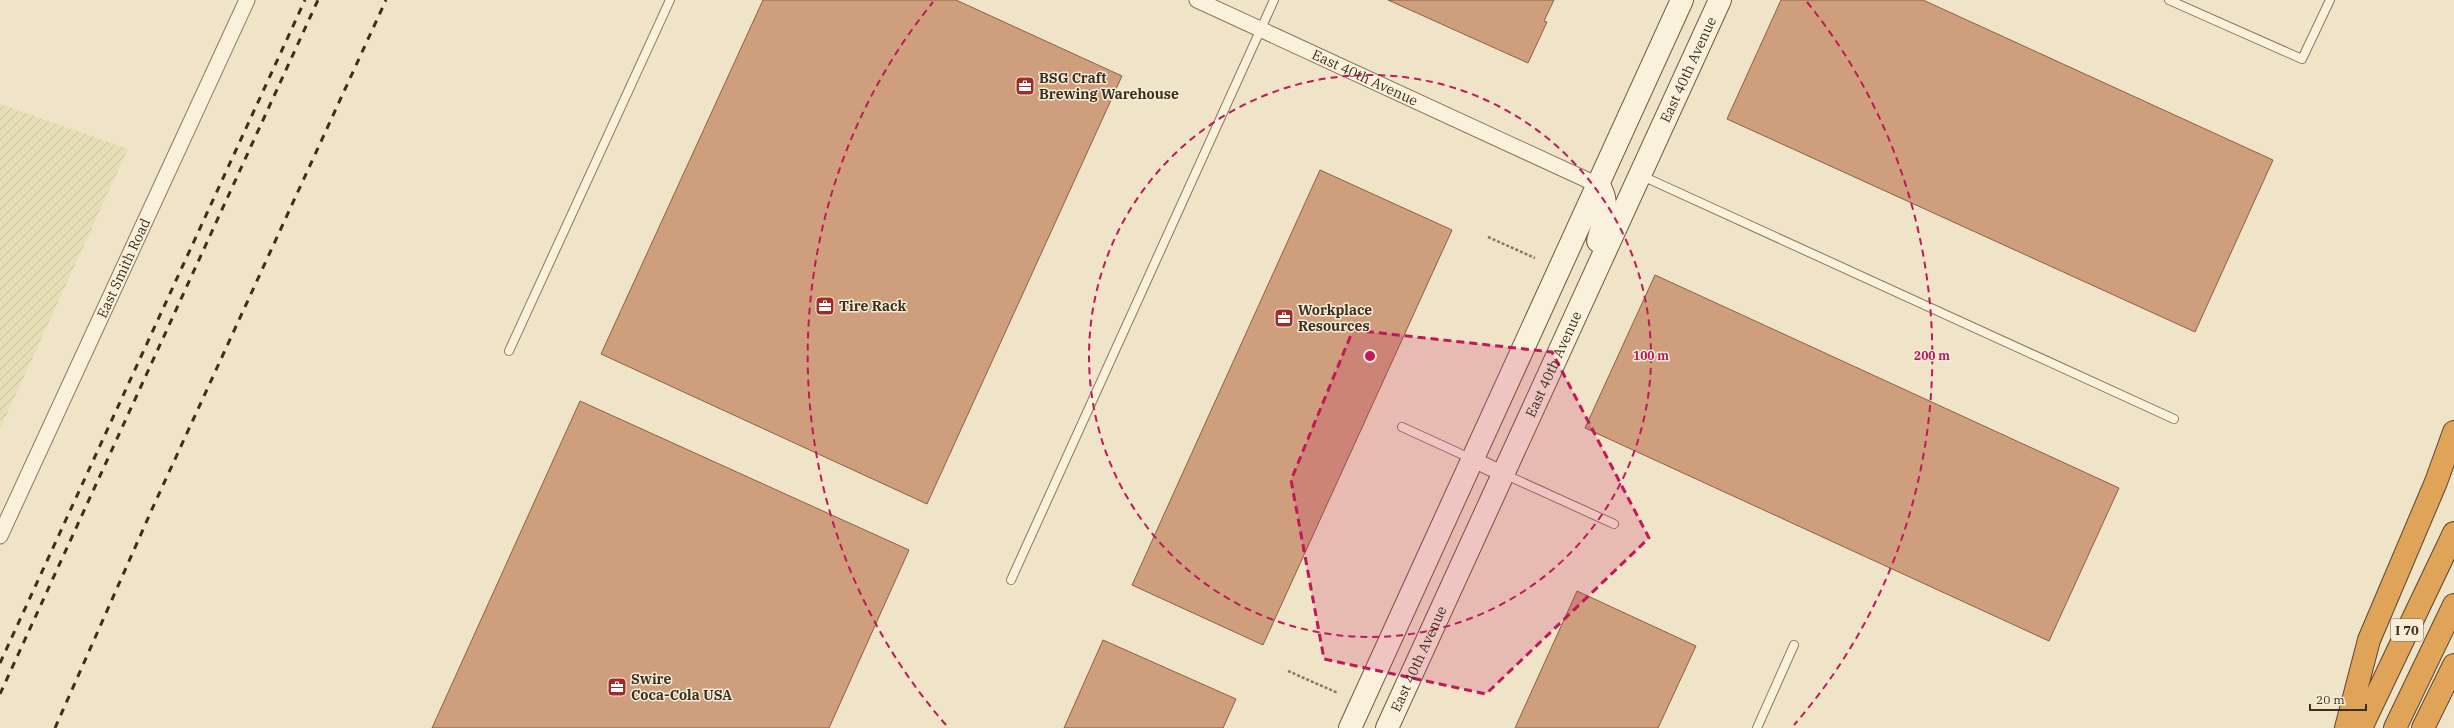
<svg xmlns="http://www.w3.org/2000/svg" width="2454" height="728" font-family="'IBM Plex Serif',serif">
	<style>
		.farmland { fill: url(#farmland-furrows) }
		.building { fill: #cf9f7d; stroke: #8d5f41 }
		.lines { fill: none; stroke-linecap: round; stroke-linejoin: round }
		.lane-casing { stroke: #8d765c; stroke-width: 10 }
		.street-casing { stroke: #8d765c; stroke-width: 17 }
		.secondary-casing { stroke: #6f573f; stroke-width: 24 }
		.highway-casing { stroke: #5b4430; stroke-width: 24 }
		.path { stroke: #8d765c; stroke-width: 2.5; stroke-dasharray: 3 2; stroke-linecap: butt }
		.lane { stroke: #faf1dc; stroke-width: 8 }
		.street { stroke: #faf1dc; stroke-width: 15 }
		.secondary { stroke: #faf1dc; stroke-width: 22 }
		.highway { stroke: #e0a458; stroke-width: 22 }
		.rail { stroke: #3d2e20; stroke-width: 3; stroke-dasharray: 7 7; stroke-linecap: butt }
		.marked { fill: #c2185b; fill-opacity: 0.2; stroke: #c2185b; stroke-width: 3; stroke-dasharray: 8 5; stroke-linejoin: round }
		.ring { fill: none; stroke: #c2185b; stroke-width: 2; stroke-dasharray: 7 5 }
		.labels { text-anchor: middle; stroke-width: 3; stroke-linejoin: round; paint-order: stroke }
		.shield { fill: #f7eed8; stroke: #756857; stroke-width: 1 }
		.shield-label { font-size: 13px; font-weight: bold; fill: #3d2e20 }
		.street-label { font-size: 14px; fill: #3d2e20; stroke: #f7eed8 }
		.poi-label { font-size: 14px; font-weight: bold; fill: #3d2e20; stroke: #f7eed8; text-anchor: start }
		.centre { fill: #c2185b; stroke: #f7eed8; stroke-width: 2 }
		.ring-label { font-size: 12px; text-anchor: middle; font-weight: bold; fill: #c2185b; stroke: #f7eed8; stroke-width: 3; stroke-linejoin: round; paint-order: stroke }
	</style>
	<defs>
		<pattern id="farmland-furrows" width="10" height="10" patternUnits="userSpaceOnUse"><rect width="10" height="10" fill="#e6deb5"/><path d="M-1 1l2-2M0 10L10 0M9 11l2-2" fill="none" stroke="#c6bf9b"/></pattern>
	</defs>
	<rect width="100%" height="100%" fill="#f0e4c8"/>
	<path class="farmland" d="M0,104l128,45 -128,280z"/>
	<path class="building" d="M763,0h193l166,76 -195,428 -326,-150z
		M1388,0h166l-10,21 3,1 -19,41z
		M1781,0h142l350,160 -78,172 -468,-213z
		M1320,170l132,60 -189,415 -131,-60z
		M1655,275l464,213 -70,153 -464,-213z
		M580,401l329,149 -80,178h-397z
		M1577,591l119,55 -38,82h-143z
		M1103,640l133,59 -13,29h-159z"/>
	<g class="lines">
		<g class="lane-casing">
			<path id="lane" d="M2169,0l133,59 28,-59
				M1640,175l534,244
				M509,351l161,-351
				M1402,427l70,32
				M1504,474l110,50
				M1011,580l263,-580
				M1757,728l37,-83"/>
		</g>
		<g class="street-casing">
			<g id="street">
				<path id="s1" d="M1197,0l401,185"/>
				<path d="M1472,459l31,15"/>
				<path id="s2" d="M0,536l247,-536"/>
			</g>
		</g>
		<g class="secondary-casing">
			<g id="secondary">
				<path d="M1598,241c5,-17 13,-40 0,-56"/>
				<path d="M1350,728l332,-728"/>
				<path id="s3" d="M1387,728l333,-728"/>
			</g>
		</g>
		<g class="highway-casing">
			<path id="highway" d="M2346,728l23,-88 67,-158 18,-50
				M2361,728l93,-195
				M2395,728l59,-123
				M2423,728l31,-63"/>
		</g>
		<path class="path" d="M1488,237l47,21
			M1288,671l50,22"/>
		<use href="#lane" class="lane"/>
		<use href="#street" class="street"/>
		<use href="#secondary" class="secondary"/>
		<use href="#highway" class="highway"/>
		<path class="rail" d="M0,663l305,-663
			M0,694l318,-694
			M55,728l98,-221 233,-507"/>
	</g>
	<path class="marked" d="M1353,330l199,22 97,186 -163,156 -162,-35 -33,-179z"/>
	<g class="ring">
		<circle cx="1370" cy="356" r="281"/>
		<path d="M946 725A562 562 0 0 1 933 2M1807 2A562 562 0 0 1 1794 725"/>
	</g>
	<defs>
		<g id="office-square" transform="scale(1)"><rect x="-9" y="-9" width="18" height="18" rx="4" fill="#9e2a2b" stroke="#f7eed8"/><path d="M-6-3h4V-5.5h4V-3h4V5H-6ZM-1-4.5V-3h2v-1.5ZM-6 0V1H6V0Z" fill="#fff"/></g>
	</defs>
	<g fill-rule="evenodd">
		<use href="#office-square" x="1025" y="86"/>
		<use href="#office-square" x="825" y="306"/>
		<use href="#office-square" x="1284" y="318"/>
		<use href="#office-square" x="617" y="687"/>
	</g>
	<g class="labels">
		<rect class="shield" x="2391" y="619" width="32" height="22" rx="3"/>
		<g class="shield-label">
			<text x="2407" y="635">I 70</text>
		</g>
		<g class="street-label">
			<text dy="5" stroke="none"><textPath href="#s3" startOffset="724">East 40th Avenue</textPath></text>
			<text dy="5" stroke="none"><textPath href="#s1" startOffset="185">East 40th Avenue</textPath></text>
			<text dy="5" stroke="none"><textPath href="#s2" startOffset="295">East Smith Road</textPath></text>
			<text dy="5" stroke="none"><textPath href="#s3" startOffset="400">East 40th Avenue</textPath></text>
			<text dy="5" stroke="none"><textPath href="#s3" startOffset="76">East 40th Avenue</textPath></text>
		</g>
		<g class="poi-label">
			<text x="1039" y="83">BSG Craft<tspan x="1039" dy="16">Brewing Warehouse</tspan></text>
			<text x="839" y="311">Tire Rack</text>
			<text x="1298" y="315">Workplace<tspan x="1298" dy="16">Resources</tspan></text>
			<text x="631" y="684">Swire<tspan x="631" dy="16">Coca-Cola USA</tspan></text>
		</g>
	</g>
	<circle cx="1370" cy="356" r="6" class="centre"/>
	<g class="ring-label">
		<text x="1651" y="360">100 m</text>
		<text x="1932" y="360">200 m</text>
	</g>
	<path d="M2310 704v6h56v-6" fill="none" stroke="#3d2e20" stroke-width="2"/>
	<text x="2316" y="704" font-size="12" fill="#3d2e20" stroke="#f7eed8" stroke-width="3" paint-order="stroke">20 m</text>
</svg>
